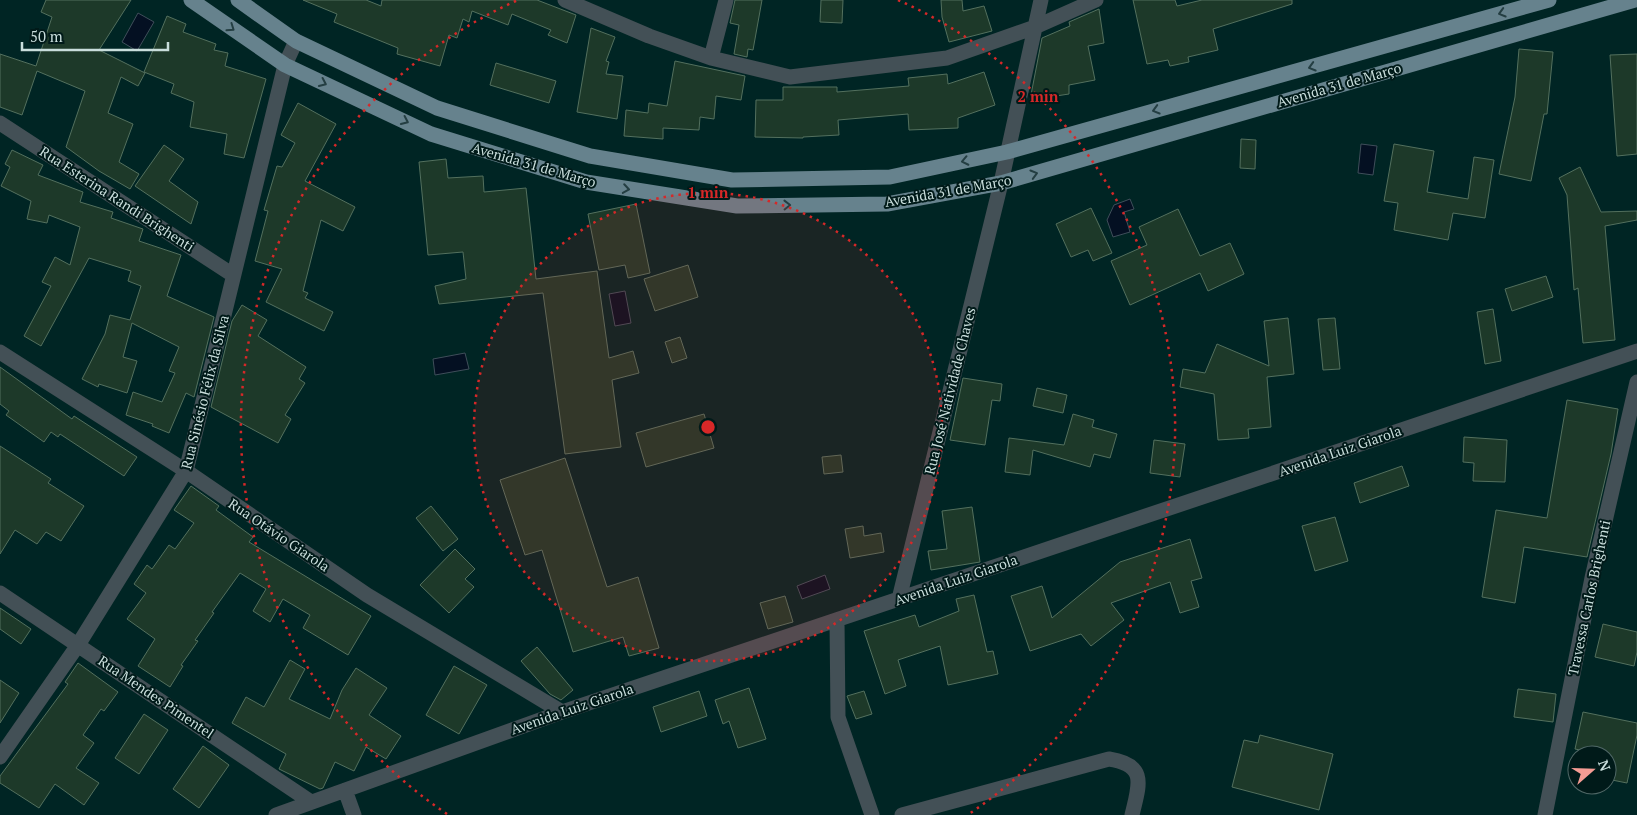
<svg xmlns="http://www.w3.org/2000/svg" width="1637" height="815" font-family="'PT Serif',serif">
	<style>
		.water { fill: #041022; stroke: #3f4e5a }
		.building { fill: #1d3929; stroke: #53705e }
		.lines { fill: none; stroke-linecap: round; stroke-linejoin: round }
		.minor { stroke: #435056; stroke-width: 15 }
		.major { stroke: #66828d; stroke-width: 15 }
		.oneway { stroke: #243e42 }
		.ring { fill: none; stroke: #d62828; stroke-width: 2.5; stroke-dasharray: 2.5 5 }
		.labels { text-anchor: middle; stroke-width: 4; stroke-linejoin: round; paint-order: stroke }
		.street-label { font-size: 14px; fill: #c9dedc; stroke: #001a19 }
		.centre { fill: #d62828; stroke: #001a19; stroke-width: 2.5 }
		.ring-label { font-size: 15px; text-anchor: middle; font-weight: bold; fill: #d62828; stroke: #001a19; stroke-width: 4; stroke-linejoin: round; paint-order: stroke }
	</style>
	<rect width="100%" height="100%" fill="#002524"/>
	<path class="water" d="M138,13l16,9 -17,29 -15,-9z
		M1361,144l16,2 -4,29 -15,-2z
		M1130,199l4,10 -10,3 6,20 -17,5 -6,-17 7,-15z
		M625,291l6,32 -16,3 -6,-32z
		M465,353l4,16 -34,6 -2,-16z
		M825,575l5,14 -28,10 -5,-13z"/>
	<path class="building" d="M46,0h85l-32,50 46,23 -7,13 -17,-9 -13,36 25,11 -14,38 20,12 -9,15 -31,-18 -33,-24 19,-56 -48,-20 -15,44 -22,-8v-53l36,12 16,-49 -11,-5z
		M303,0h63l15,6 1,-6h155l39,15 -9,28 -19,-8 3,-5 -39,-16 -4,11 -36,-14 -3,11 -6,-3 -6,19 -8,-3 -9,31 -43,-12 1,-6 -64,-26 3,-8z
		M735,0h27l-9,50 -5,-1 -1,8 -13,-3 5,-29 -9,-2z
		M821,0h22l-1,23 -22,-1z
		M941,0h21l1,11 21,-5 8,25 -43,11 -7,-25z
		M1133,0h42l2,6 25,-6h90v4l-79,25 5,21 -30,7 1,5 -19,4 -2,-6 -21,4z
		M1099,9l5,34 -16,3 7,34 -26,5v9l-39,6 12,-62 28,-12 -1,-4z
		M167,16l19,8 -3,8 33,12 -2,6 14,3 -3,13 41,13 -22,79 -20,-4 3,-20 -37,-7 4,-25 -23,-9 3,-9 -30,-12z
		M591,28l24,9 -9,24 3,1 -3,12 17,2 -6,43 -40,-7z
		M1519,49l34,3 -6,62h-3l-13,67 -32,-7 16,-77z
		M1637,54v100l-20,2 -7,-101z
		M675,61l70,15 -4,24 -25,-4 -2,23 -14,-2 -1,13 -36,-2v11l-39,-3 2,-26 22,3 1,-10 18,3z
		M496,63l60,18 -7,22 -59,-18z
		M984,72l11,33 -37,13v10l-49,2 -1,-16 -70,6 1,15 -36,2v1l-48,-1 1,-37h27v-13h54v5l72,-6 -1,-8 39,-4 1,10z
		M298,103l38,21 -31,57 50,26 -12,24 -22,-11 -18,71 5,2 -3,5 28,14 -9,19 -58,-29 16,-33 -27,-8 13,-50 -4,-1 13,-44 5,1 13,-24 -14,-8z
		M1241,139l15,1 -1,29 -15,-1z
		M1394,144l40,7 -7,41 41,7 6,-42 20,3 -9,58 -32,-5 -5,27 -54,-10 4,-27 -14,-2z
		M164,145l20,14 -15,22 29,21 -7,22 -56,-38z
		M12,150l31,15 -5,10 45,17 -3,10 33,10 -2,6 32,11 -4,12 42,14 -14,41 47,21 -20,80 -8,-4 -17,40 -17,-7 1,-2 -27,-9 7,-23 29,10 13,-29 -6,-2 10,-24 -47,-24 -9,34 14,4 -10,32 -28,-9 -1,3 -16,-8 23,-45 5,-19 20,5 11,-34 -13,-5 3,-10 -42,-13 -48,88 -17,-10 27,-50 -9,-4 13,-25 15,8 10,-38 -31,-12 -2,8 -20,-4 4,-18 -30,-15 9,-19 -5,-3z
		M446,159l2,19 35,-2 1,16 42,-4 10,91 61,-8 12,87 24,-7 6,22 -27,7 9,67 -56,7 -22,-161 -104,11 -4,-18 31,-7 -3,-27 -35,3 -9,-93z
		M1580,167l21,45 36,-1v9l-32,6 10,114 -32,3 -5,-55 -4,2 -7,-95 -8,-17z
		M636,204l14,69 -22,5 -3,-13 -26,5 -11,-56z
		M1091,208l21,45 -19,8 -5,-11 -17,7 -15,-33z
		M1178,209l22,47 30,-13 14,31 -36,17 -8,-18 -70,32 -19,-44 36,-16 -8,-18z
		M688,265l10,32 -43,14 -11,-32z
		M1546,276l7,21 -41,14 -7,-22z
		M242,305l25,15 -9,16 48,31 -7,12 6,4 -20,32 6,4 -13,24 -67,-36 21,-86z
		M1493,309l8,52 -16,3 -8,-52z
		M1288,318l6,56 -27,3 4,50 -23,2 1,9 -31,2 -4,-46 -34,-7 3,-18 22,4 12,-29 52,22 -5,-45z
		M1335,318l5,51 -17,1 -5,-51z
		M680,337l7,21 -15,5 -7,-21z
		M0,367l72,52 2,-3 63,41 -13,19 -64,-42 -2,3 -7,-5 -7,10 -38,-27 3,-4 -9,-7z
		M963,378l39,6 -2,17 -8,-1 -7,45 -35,-5z
		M1037,388l30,7 -4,18 -30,-7z
		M1567,400l51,9 -7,45 -24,103 -63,-10 -9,56 -33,-6 14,-87 51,8z
		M704,414l10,34 -68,19 -10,-34z
		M1073,414l21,6 -2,7 25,7 -7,24 -16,-4 -4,13 -57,-17 -3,25 -25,-3 4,-34 55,7z
		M1464,437l43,3 -2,42 -32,-1 1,-18 -11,-1z
		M1154,440l31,4 -5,33 -30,-4z
		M0,446l51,33 -3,4 36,23 -23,35 -15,-9 -9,12 -22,-14 -15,24z
		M841,455l2,17 -19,2 -2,-17z
		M565,458l42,129 31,-10 21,71 -30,8 -6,-19 -50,15 -31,-102 -17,5 -25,-75z
		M1402,466l7,20 -49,17 -6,-20z
		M191,486l28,20 -3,4 37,27 -4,5 122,74 -23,39 -45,-27 7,-13 -27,-16 -13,23 -17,-11 13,-22 -26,-16 -28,39 2,1 -19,27 3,1 -17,24 2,1 -13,21 -32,-21 17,-27 -28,-20 19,-26 -12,-9 13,-19 5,4 17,-24 6,4 19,-26 -20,-13z
		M431,506l27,33 -15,12 -27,-33z
		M972,507l8,55 -49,8 -3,-19 19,-2 -5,-38z
		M1335,517l13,44 -33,10 -13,-45z
		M863,526l1,10 17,-3 3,19 -34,6 -5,-29z
		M1190,539l12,39 -11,3 8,26 -19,6 -10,-31 -59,21 13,17 -33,26 -10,-12 -51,17 -19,-55 31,-10 10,32 68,-56z
		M455,549l20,20 -10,10 9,8 -25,26 -29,-28z
		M974,595l13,57 6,-1 5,23 -50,11 -8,-39 -42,14 8,26 -21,8 -21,-63 51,-16 4,12 40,-16 -3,-12z
		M785,596l8,26 -25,7 -8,-26z
		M0,608l31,21 -10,15 -21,-15z
		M1603,624l34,8v20l-3,14 -39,-9z
		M537,647l36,43 -12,10 -11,-6 -29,-33z
		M290,660l15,9 -16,30 41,20 12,-29 14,-22 31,20 -18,27 32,21 -15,23 -20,-12 -12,24 -19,-9 -12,26 -3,1 -41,-20 7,-15 -54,-31 14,-26 18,10z
		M78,663l40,29 -14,19 -3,-2 -18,26 11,8 -18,25 23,15 -15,22 -29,-21 -16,24 -39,-25v-7l68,-92 -3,-2z
		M454,666l33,19 -28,49 -33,-19z
		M0,680l19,13 -19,30z
		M749,688l17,51 -28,9 -9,-27 -6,3 -8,-24z
		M1518,689l38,5 -3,28 -39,-5z
		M699,691l8,25 -46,16 -8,-25z
		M864,691l8,23 -16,5 -9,-23z
		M1583,712l54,11v12l-10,48 -20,-4v-24h-18l1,-3 -15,-3z
		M144,714l24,16 -29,44 -24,-16z
		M1260,735l73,19 -14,56 -87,-23 12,-47 14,3z
		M203,746l26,19 -30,43 -26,-19z"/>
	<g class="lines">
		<path class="minor" d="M565,0l84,36 62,22 79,19 157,-19 88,-31 61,-27
			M711,58l15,-58
			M0,123l233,152
			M0,352l186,119 181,124 195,117
			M0,593l311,209
			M899,599l102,-416 40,-183
			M837,620l1,97 34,98
			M0,757l78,-112 108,-174 99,-406 11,-24
			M345,790l9,25
			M276,815l286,-103 1075,-361
			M902,815l207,-56c39,6 30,26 23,56
			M1545,815l47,-237 45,-196"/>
		<path class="major" d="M191,0l94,65 146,69 155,48 151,24 150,-2 114,-21 634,-183
			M238,0l58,41 141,67 153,48 142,24 158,-3 117,-25 542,-152"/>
	</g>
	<defs><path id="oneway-chevron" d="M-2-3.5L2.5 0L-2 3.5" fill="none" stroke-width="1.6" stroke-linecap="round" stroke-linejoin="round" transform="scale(1.25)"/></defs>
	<g class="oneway">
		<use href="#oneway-chevron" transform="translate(1502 13) rotate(164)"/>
		<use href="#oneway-chevron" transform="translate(231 28) rotate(35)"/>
		<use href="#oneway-chevron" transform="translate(1312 67) rotate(164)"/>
		<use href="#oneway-chevron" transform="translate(323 83) rotate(25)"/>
		<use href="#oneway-chevron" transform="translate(1156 110) rotate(164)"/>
		<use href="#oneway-chevron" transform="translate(405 121) rotate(25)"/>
		<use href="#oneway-chevron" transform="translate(965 161) rotate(168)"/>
		<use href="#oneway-chevron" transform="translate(1034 174) rotate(-16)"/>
		<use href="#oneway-chevron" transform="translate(626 189) rotate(9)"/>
		<use href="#oneway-chevron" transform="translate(787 205) rotate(-1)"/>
	</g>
	<circle cx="708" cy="427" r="234" fill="#d62828" fill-opacity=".12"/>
	<g class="ring">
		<circle cx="708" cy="427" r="234"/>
		<path d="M447 814A467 467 0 0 1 518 0M898 0A467 467 0 0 1 969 814"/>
	</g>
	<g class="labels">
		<g class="street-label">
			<text transform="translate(1339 85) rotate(-16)" y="5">Avenida 31 de Março</text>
			<text transform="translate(534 165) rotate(16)" y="5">Avenida 31 de Março</text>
			<text transform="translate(948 191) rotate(-10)" y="5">Avenida 31 de Março</text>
			<text transform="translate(117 199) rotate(33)" y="5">Rua Esterina Randi Brighenti</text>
			<text transform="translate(950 391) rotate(-76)" y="5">Rua José Natividade Chaves</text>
			<text transform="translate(205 392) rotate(-76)" y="5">Rua Sinésio Félix da Silva</text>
			<text transform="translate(1340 451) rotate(-19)" y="5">Avenida Luiz Giarola</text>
			<text transform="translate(279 535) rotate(34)" y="5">Rua Otávio Giarola</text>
			<text transform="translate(956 580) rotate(-19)" y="5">Avenida Luiz Giarola</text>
			<text transform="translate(1589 598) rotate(-78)" y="5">Travessa Carlos Brighenti</text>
			<text transform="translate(156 697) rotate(34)" y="5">Rua Mendes Pimentel</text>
			<text transform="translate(572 709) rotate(-19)" y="5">Avenida Luiz Giarola</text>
		</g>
	</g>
	<circle cx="708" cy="427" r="8" class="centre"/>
	<g class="ring-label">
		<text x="1038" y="102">2 min</text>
		<text x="708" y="198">1 min</text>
	</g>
	<g transform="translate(1592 770) rotate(70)"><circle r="24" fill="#001a19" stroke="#506867"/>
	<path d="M0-4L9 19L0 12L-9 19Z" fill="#f59c94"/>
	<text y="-8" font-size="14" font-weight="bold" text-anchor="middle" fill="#c9dedc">N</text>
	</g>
	<path d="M22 42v8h146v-8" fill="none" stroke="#c9dedc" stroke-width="2.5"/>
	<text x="30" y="42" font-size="15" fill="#c9dedc" stroke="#001a19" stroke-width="4" paint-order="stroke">50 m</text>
</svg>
